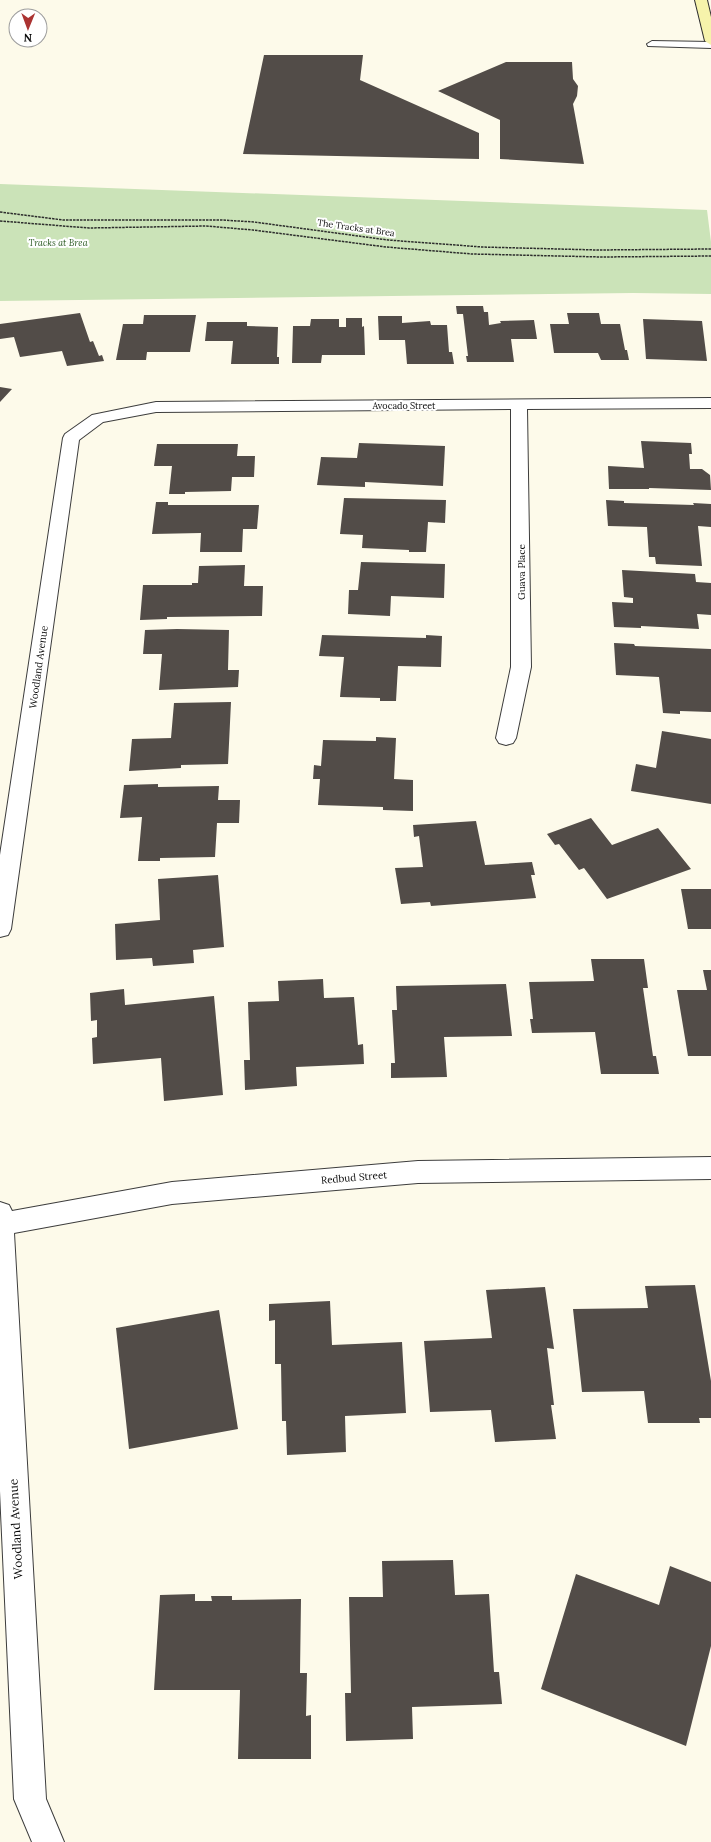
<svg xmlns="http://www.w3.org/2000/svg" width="711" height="1842" font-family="Lora,serif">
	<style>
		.green { fill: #cbe3b8 }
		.building { fill: #524c48 }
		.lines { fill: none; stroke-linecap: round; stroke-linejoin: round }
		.lane-casing { stroke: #3d3d3d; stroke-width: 2 }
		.street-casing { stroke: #3d3d3d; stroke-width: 2 }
		.secondary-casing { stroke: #2c2c2c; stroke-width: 2 }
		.path { stroke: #2c2c2c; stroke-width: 1.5; stroke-dasharray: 2.5 1; stroke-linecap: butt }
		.lane { fill: #fff; fill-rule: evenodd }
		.street { fill: #fff; fill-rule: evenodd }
		.secondary { fill: #f6f3ab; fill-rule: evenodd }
		.labels { text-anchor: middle; stroke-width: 4; stroke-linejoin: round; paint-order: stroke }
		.far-street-label { font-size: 9px; fill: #0a0a0a; stroke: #fff }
		.far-park-label { font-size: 9px; font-style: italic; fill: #2b5a22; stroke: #fff }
		.street-label { font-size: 10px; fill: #0a0a0a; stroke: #fff }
		.near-street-label { font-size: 12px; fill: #0a0a0a; stroke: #fff }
	</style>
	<rect width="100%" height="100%" fill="#fdfaea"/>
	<path class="green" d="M0,184l707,26 4,32v52l-78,-1 -633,8z"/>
	<path class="building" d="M264,55h99l-3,25 119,53v26l-236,-5z
		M506,62h66l1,17 5,7 -1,10 -4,8 11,60 -84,-5v-39l-62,-29z
		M456,306h27l1,6h4l1,13 12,-2 -1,-2 34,-1 3,19h-26l3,23h-47l-1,-6h2l-5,-42h-6z
		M80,313l10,29 3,-1 6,15 3,-1 2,6 -37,5 -5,-15 -42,6 -6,-20 -14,2v-15z
		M567,313h32l2,11h19l5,26h2l2,10h-28l-3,-7h-44l-4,-29h19z
		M144,315h52l-6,37h-43l-1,8h-30l7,-36h20z
		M378,316h24v7l28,-2 1,4h16l2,27h3l2,12h-47l-2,-24h-26z
		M346,318h16v9l2,-1 1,29h-43l-1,8h-29l1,-37h17l1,-7h28v8h7z
		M643,319l59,2 5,40 -61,-2z
		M207,322h40v4l31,1 -1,30h2v7h-48l2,-23h-28z
		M0,387l12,2 -12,13z
		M641,441l50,2 1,11h-3l1,15h12l8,6 1,15 -62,-2v1h-40l-1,-23 36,2z
		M359,443l86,3 -2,40 -78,-4v5l-48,-2 4,-28 36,1z
		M157,444h81l-1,12h18l-1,21h-22l-1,14 -46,1v2h-16l3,-28h-18z
		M344,498l102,2 -1,23 -17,-1 -2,30h-17v-2l-47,-2 1,-13 -23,-1z
		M606,500l18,1v2l70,2 -1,-2 18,1v23l-13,-1 4,40 -46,-2 -1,-7h-6l-2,-30 -39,-1z
		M156,502h12v3h91l-2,24h-14l-1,23h-42l1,-19 -49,1z
		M361,562l84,2 -1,34 -53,-2 -1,20 -42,-2 1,-24h9z
		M245,565l-1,21h19l-1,30 -95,1v2l-27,1 3,-35h49v-2h6l1,-17z
		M622,570l73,4 1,8 15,1v32l-14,-1 2,15 -58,-3v2l-27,-1 -2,-25 21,1v-5l-9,-1z
		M177,629l52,1 -1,40h11l-1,17 -79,3 3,-36h-19l2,-24z
		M322,635l104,3v-3l16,1 -1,31 -43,-1 -2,35h-16v-3l-40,-1 4,-40 -25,-1z
		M614,643l20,1 1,2 76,3v63l-31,-1v3l-17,-1 -4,-36 -43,-2z
		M231,702l-3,62 -47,1v3l-52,3 3,-32 39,-1 3,-35z
		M662,731l49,8v65l-80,-13 5,-27 20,4z
		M376,737l20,1 -2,41 19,1v31l-30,-1v-3l-65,-2 2,-26h-7l1,-14 7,1 2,-26 53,1z
		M158,784v3l61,-1 -1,14h22l-1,23h-22l-2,34 -55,1v3h-22l4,-44 -22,1 4,-33z
		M591,818l21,27 46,-17 33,41 -84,30 -23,-31 -5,2 -20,-26 -4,1 -8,-11z
		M476,821l9,44 47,-3 3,13h-4l5,23 -105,8 -1,-4 -29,2 -6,-36 28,-1 -4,-31 -5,1 -1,-12z
		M218,875l6,72 -31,3 1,13 -41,3 -1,-8 -36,2 -1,-36 45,-4 -2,-41z
		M681,889h30v40h-23z
		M591,959h53l4,29h-5l10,68h3l3,18h-58l-6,-42 -63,1 -2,-14h3l-4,-37 65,-1z
		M703,970h8v86h-23l-11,-66h30z
		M323,979l1,19 30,-1 4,48 5,-1 1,20 -68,3 1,19 -52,4 -1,-30h6l-2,-58 31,-1 -1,-20z
		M506,984l6,52 -68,1 3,40 -56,1v-15h4l-3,-53h5l-1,-24z
		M124,989l1,16 89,-9 9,99 -59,6 -3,-43 -68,6 -1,-26 5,-1v-17l-6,1 -1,-28z
		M695,1285l16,96v37h-12l1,5h-52l-4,-32 -62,1 -9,-83 75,-1 -3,-22z
		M545,1287l9,62 -7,-1 7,57h-3l5,34 -61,3 -4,-32 -61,2 -6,-71 68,-3 -6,-48z
		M330,1301l2,44 70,-3 4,71 -61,3 1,36 -59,3 -1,-34h-4l-1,-57h-6v-44l-6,1v-17z
		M219,1310l19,119 -109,20 -13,-121z
		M453,1560l2,35 34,-1 5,78h5l3,32 -90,3 1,32 -67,2 -1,-48h6l-2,-96h34l-1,-36z
		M670,1566l41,16v64l-25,100 -145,-57 35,-115 83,31z
		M195,1594v7h17l-1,-5h21v4l69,-1 -1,74h7l-1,43 5,-1v44h-73l2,-69h-86l6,-95z"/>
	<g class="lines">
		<g class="lane-casing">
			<path id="lane" d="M652,41l59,1v6l-63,-2 -1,-2z"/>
		</g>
		<g class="street-casing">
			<path id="street" d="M711,398v10l-184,1 4,258 -15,71 -3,5 -7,2 -7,-2 -3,-5 15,-71v-258l-355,3 -53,10 -24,18 -68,489 -3,6 -8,2v-82l63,-417 2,-4 27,-19 64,-13z
				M711,1157v22l-293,4 -246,21 -158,29 32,566 18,43h-32l-18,-43 -14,-308v-289l9,3 3,6 160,-29 246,-21z"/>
		</g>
		<g class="secondary-casing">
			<path id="secondary" d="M695,0h12l4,17v28l-6,-4z"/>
		</g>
		<path class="path" d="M0,212l63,8h159l32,2 134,18 94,7 115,3 114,-1
			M0,221l89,7 117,-2 47,4 133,17 86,7 130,3 109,-1"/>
		<use href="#lane" class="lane"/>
		<use href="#street" class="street"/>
		<use href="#secondary" class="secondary"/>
	</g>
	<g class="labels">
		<g class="far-street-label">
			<text transform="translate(356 228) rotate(8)" y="3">The Tracks at Brea</text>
			<text x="404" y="409">Avocado Street</text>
		</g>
		<g class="far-park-label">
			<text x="58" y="246">Tracks at Brea</text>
		</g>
		<g class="street-label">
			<text transform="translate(521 572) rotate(-90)" y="4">Guava Place</text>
			<text transform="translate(38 667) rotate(-82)" y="4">Woodland Avenue</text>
			<text transform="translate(354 1177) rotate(-5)" y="4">Redbud Street</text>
		</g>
		<g class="near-street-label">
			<text transform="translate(16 1529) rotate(-93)" y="4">Woodland Avenue</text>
		</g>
	</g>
	<g transform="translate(28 28) rotate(181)"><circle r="19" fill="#ffffff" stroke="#9d9d9d"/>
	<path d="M0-3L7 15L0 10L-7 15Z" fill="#ab3332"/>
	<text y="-6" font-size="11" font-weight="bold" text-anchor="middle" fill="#0a0a0a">N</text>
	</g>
</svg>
